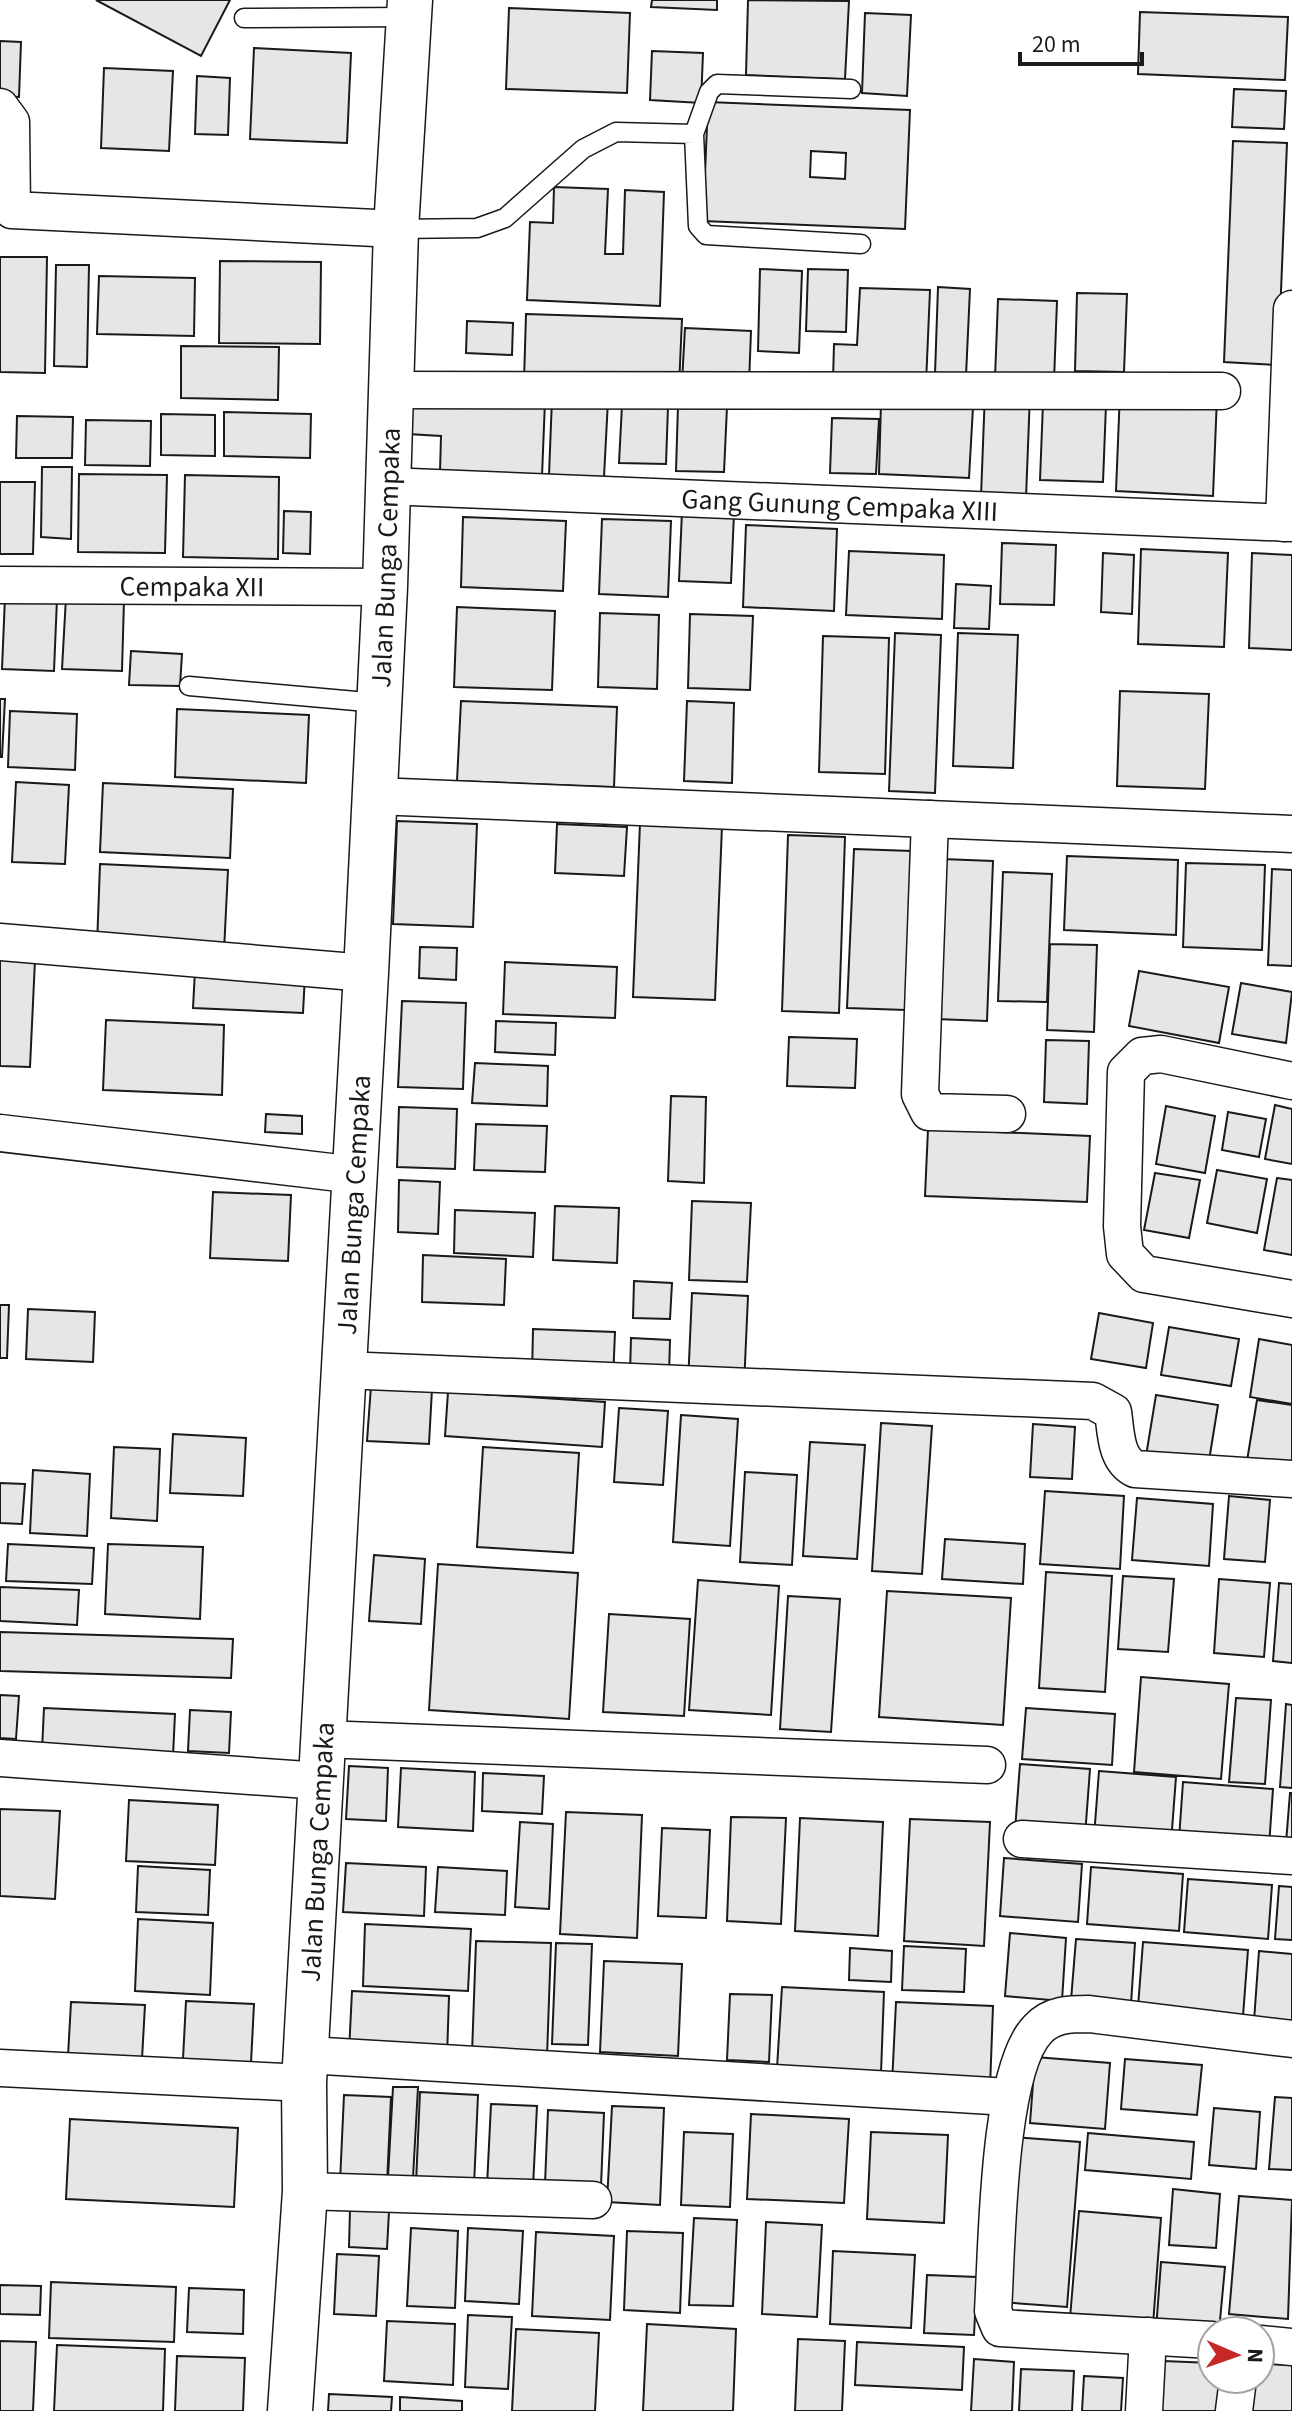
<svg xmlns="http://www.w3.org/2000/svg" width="1292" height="2411" font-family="'Source Sans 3',sans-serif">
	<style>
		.building { fill: #e6e6e6; stroke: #1a1a1a; stroke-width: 2; fill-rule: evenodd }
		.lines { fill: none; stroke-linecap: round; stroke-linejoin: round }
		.service-casing { stroke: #1a1a1a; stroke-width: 21 }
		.minor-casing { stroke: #1a1a1a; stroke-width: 39 }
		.tertiary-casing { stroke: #1a1a1a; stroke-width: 47 }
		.service { stroke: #fff; stroke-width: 18 }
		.minor { stroke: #fff; stroke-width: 36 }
		.tertiary { stroke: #fff; stroke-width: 44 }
		.labels { text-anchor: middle; stroke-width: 6; stroke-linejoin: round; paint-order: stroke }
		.street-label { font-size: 28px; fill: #1a1a1a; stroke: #fff }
	</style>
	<rect width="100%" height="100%" fill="#fff"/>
	<path class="building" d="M96,0h134l-29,56z
		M652,0h65v10l-66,-3z
		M748,0l101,1 -4,78 -99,-4z
		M509,8l121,5 -3,80 -121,-4z
		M1140,12l148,5 -3,63 -147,-6z
		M865,13l46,2 -4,81 -45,-3z
		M0,41l21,1 -2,55 -19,-1z
		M254,48l97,5 -4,90 -97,-4z
		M652,51l51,2 -2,50 -51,-3z
		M104,68l69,3 -4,80 -68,-3z
		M197,76l33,2 -2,57 -33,-1z
		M1234,89l52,2 -2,38 -52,-2z
		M708,102l202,8 -5,119 -202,-8zM811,151l35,2 -1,26 -35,-2z
		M1233,141l54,2 -9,222 -54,-3z
		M554,187l54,2 -3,65h18l2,-64 39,2 -4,114 -133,-6 3,-78 23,1z
		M0,257h47l-2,116 -45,-1z
		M220,261l101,1 -1,82 -101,-1z
		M56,265h33l-2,102 -33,-1z
		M760,269l42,2 -3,82 -41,-2z
		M808,269l40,1 -2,62 -40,-1z
		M99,276l96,2 -1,58 -97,-2z
		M938,287l32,2 -4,87 -31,-2z
		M860,288l70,2 -4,94 -93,-4 1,-36 23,1z
		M1077,293l50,1 -3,78 -49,-1z
		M998,299l59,2 -3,80 -59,-3z
		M526,314l156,5 -3,68 -155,-6z
		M467,321l46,2 -1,32 -46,-2z
		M685,328l66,3 -2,53 -67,-2z
		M181,346l98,1 -1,53 -97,-2z
		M985,392l45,2 -4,104 -45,-2z
		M1120,392l97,5 -4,99 -97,-5z
		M409,395l136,6 -3,75 -102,-4 1,-36 -33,-2z
		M552,398l56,2 -4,77 -55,-2z
		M881,403l92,4 -4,71 -90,-4z
		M1043,403l63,2 -3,77 -63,-2z
		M622,405l46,2 -2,57 -47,-1z
		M678,405l49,2 -3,65 -48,-1z
		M224,412l87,2 -1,44 -86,-2z
		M161,414l54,1v41l-54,-1z
		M17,416l56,1 -1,41h-56z
		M832,418l47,1 -3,55 -46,-1z
		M86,420l65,1 -1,45 -65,-1z
		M42,467h30l-1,72 -30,-2z
		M79,474l88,1 -2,78 -87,-1z
		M185,475l94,2 -1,82 -95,-2z
		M0,482h35l-2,72h-33z
		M284,511l27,1 -1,42 -27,-1z
		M682,511l52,2 -3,70 -52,-2z
		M463,517l103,4 -3,70 -102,-4z
		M602,519l69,2 -3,76 -69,-3z
		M746,525l91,4 -3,82 -91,-4z
		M1002,543l54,2 -2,60 -54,-1z
		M1141,549l87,4 -4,94 -86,-3z
		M849,551l95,4 -2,64 -96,-4z
		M1103,553l31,2 -2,59 -31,-2z
		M1252,553l40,2v95l-43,-2z
		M956,584l35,2 -2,43 -35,-1z
		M5,597l52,2 -3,72 -52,-2z
		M66,597l58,3 -2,71 -60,-2z
		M457,607l98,4 -3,79 -98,-3z
		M600,613l59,2 -2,74 -59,-2z
		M690,614l63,2 -3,74 -62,-2z
		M895,633l46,2 -6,158 -46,-2z
		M958,633l60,2 -5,133 -60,-2z
		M823,636l66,2 -4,136 -66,-2z
		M131,651l51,3 -2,32 -51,-1z
		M1120,691l89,3 -4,95 -88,-3z
		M0,699h5l-3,58h-2z
		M461,701l156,6 -3,80 -157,-6z
		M687,701l47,2 -2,80 -48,-2z
		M177,709l132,6 -3,68 -131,-6z
		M10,711l67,3 -2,56 -67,-3z
		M16,782l53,3 -4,79 -53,-2z
		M103,783l130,6 -3,69 -130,-6z
		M397,821l80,3 -4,103 -80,-3z
		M640,823l82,3 -7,174 -82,-3z
		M557,824l70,3 -3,49 -69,-3z
		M788,835l57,2 -6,176 -57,-2z
		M854,849l58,2 -6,159 -59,-2z
		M1067,856l111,4 -2,75 -112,-5z
		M942,859l51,2 -6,160 -51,-2z
		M1186,863l79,2 -3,85 -79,-3z
		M100,864l128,6 -4,81 -127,-5z
		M1272,869l20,1v96l-24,-1z
		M1003,872l49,2 -5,128 -49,-1z
		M1050,944l47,1 -3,87 -47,-2z
		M420,947l37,1 -1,32 -37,-2z
		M0,959l35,1 -5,107 -30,-1z
		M505,962l112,5 -2,51 -112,-4z
		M195,970l110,5 -2,38 -110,-5z
		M1139,971l90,16 -10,56 -90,-17z
		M1241,983l51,9 -6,51 -54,-9z
		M402,1001l64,2 -3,86 -65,-2z
		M106,1020l118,5 -2,70 -119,-5z
		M496,1021l60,2 -1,32 -60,-3z
		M789,1037l68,2 -2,49 -68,-2z
		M1046,1040l43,1 -2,63 -43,-2z
		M475,1063l73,3 -1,40 -75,-3z
		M671,1096l35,1 -2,86 -36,-2z
		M1275,1105l17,4v55l-27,-5z
		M1166,1106l49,10 -10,57 -49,-9z
		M399,1107l58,2 -2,60 -58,-2z
		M1228,1112l38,7 -7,38 -37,-7z
		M266,1114l36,2v18l-37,-2z
		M476,1124l71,2 -2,46 -71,-2z
		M928,1129l162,7 -3,66 -162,-6z
		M1217,1170l50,9 -10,54 -50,-10z
		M1155,1173l45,7 -11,58 -45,-8z
		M1277,1178l15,2v75l-28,-5z
		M399,1180l41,2 -2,52 -40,-2z
		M213,1192l78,3 -3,66 -78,-3z
		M692,1201l59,2 -4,79 -58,-2z
		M555,1206l64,2 -2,55 -64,-3z
		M455,1210l80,3 -2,44 -79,-4z
		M423,1255l83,4 -2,46 -82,-3z
		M634,1281l38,2 -2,36 -37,-1z
		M692,1293l56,3 -4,90 -56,-2z
		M0,1305h9l-2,53h-7z
		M28,1309l67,3 -2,50 -67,-3z
		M1099,1313l54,10 -7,45 -55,-9z
		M1169,1327l70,12 -8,47 -70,-11z
		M533,1329l82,3 -2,48 -81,-4z
		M631,1338l39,2 -1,34 -39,-1z
		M1259,1339l33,6v59l-42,-7z
		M371,1386l61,3 -3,55 -62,-3z
		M448,1392l157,10 -3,45 -157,-11z
		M1156,1395l62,10 -10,62 -62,-11z
		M1257,1400l35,5v64l-45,-8z
		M619,1408l49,3 -5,74 -49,-3z
		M681,1415l57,4 -8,127 -57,-4z
		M881,1423l51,3 -10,148 -50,-3z
		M1033,1424l42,3 -3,52 -42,-2z
		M173,1434l73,4 -3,58 -73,-3z
		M810,1442l55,3 -8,114 -54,-3z
		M114,1447l46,2 -3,72 -46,-3z
		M483,1447l96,6 -6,100 -96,-6z
		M33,1470l57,4 -3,62 -57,-3z
		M745,1472l52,3 -5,90 -52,-3z
		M0,1483l25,1 -3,40 -22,-1z
		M1045,1491l79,5 -4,73 -80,-5z
		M1229,1496l41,4 -5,62 -41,-3z
		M1137,1498l76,6 -4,62 -77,-6z
		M945,1539l80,5 -2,40 -81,-5z
		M8,1544l86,4 -2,36 -86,-3z
		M108,1544l95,3 -3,72 -95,-5z
		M374,1555l51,4 -4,65 -52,-3z
		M438,1564l140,9 -9,146 -140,-9z
		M1046,1572l66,4 -7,116 -66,-4z
		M1123,1576l51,3 -6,73 -50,-3z
		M1219,1579l51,4 -6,74 -50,-4z
		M698,1580l81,6 -8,129 -82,-5z
		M1279,1583l13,1v79l-19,-2z
		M0,1587l79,3 -2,35 -77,-4z
		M887,1591l124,7 -8,127 -124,-8z
		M788,1596l52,3 -9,133 -51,-3z
		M609,1614l81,5 -6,97 -81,-4z
		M0,1632l233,7 -2,39 -231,-7z
		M1141,1677l88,7 -8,95 -87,-7z
		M0,1695l19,1 -3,43 -16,-1z
		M1236,1698l35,2 -6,84 -36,-2z
		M1286,1704l6,1v83l-12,-1z
		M44,1708l131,6 -2,42 -131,-6z
		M1026,1708l89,6 -3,51 -90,-6z
		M190,1710l41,2 -2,41 -41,-2z
		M1020,1764l70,5 -5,67 -70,-6z
		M349,1766l39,2 -2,53 -40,-2z
		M401,1768l74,4 -2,59 -75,-4z
		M1099,1771l77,6 -5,66 -77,-6z
		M483,1773l61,3 -2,38 -60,-3z
		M1183,1782l90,7 -4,57 -90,-7z
		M1290,1793h2v50h-6z
		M129,1800l89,5 -3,60 -89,-4z
		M0,1809l60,2 -5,88 -55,-3z
		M566,1812l76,3 -5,123 -77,-4z
		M731,1817l55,1 -5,106 -54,-3z
		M800,1818l83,4 -5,114 -83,-5z
		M910,1819l80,3 -6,124 -80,-5z
		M520,1822l33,2 -4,85 -34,-2z
		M662,1828l48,2 -4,88 -48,-2z
		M1004,1858l78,6 -4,58 -78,-6z
		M346,1863l80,4 -2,49 -81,-4z
		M138,1866l72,4 -2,45 -72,-3z
		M438,1867l69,4 -2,44 -70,-3z
		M1091,1867l92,7 -4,57 -92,-7z
		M1188,1879l84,6 -4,54 -84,-7z
		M1279,1886l13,1v53l-17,-1z
		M138,1919l75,4 -3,72 -75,-4z
		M365,1924l106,5 -3,62 -105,-5z
		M1010,1933l56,5 -4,63 -57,-5z
		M1076,1939l59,4 -4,61 -60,-4z
		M476,1941l75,2 -4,114 -75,-3z
		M1143,1942l105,8 -5,66 -105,-9z
		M556,1943l36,1 -4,101 -36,-1z
		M904,1946l62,3 -2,43 -62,-2z
		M850,1948l42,3 -1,31 -42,-2z
		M1259,1951l33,3v70l-38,-3z
		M604,1961l78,3 -4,92 -78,-4z
		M782,1987l102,5 -3,81 -104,-5z
		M352,1991l97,5 -2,61 -98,-5z
		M730,1994l42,1 -3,67 -42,-2z
		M186,2001l68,3 -3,59 -68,-4z
		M71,2002l74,3 -3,54 -74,-3z
		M896,2002l97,4 -3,82 -98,-4z
		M1035,2057l75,6 -5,66 -75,-6z
		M1125,2059l77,6 -5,50 -76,-6z
		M393,2087h25l-5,91 -25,-1z
		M420,2092l58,3 -4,91 -58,-3z
		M344,2095l47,2 -4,87 -47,-2z
		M1275,2097l17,1v72l-23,-1z
		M491,2104l46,2 -4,81 -46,-1z
		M612,2106l52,2 -4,97 -53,-3z
		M1214,2108l46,4 -4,57 -47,-4z
		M548,2110l56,3 -3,73 -56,-2z
		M751,2114l98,5 -5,84 -97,-4z
		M70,2119l168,9 -4,79 -168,-8z
		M684,2132l49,2 -3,73 -49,-2z
		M871,2132l77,3 -4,88 -77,-4z
		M1088,2133l106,9 -3,37 -106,-9z
		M1014,2137l66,5 -13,165 -67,-5z
		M1173,2189l47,5 -4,54 -47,-3z
		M1239,2196l53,4 -4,119 -59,-5z
		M350,2209l39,2 -2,38 -38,-2z
		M1079,2211l82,7 -8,107 -83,-7z
		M694,2218l43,2 -4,86 -44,-1z
		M766,2222l56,3 -5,92 -55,-3z
		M411,2228l47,3 -3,77 -48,-2z
		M468,2228l55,3 -4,73 -54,-3z
		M627,2231l56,2 -3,80 -56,-3z
		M536,2232l78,4 -4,84 -78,-4z
		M833,2251l82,4 -4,73 -81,-4z
		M337,2254l42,2 -3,60 -42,-2z
		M1161,2262l64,5 -6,64 -63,-1z
		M927,2275l50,2 -3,58 -50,-2z
		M51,2282l125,5 -2,55 -125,-4z
		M0,2285l41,1 -1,29 -40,-1z
		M189,2288l55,2 -1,44 -56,-2z
		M468,2315l44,2 -4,72 -43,-2z
		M387,2321l68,3 -2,61 -69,-4z
		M647,2324l89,5 -3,82h-90z
		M516,2329l83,4 -4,78h-83z
		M798,2339l47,2 -3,70h-47z
		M0,2341l36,1 -3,69h-33z
		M857,2342l107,5 -2,43 -107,-5z
		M57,2345l108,4 -2,62h-109z
		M177,2356l68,2 -2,53h-68z
		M974,2359l40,3 -2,49h-41z
		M1163,2361l49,2v16h17l-2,32h-66z
		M1260,2364l32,1v46h-53l2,-32h19z
		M1021,2369l53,2 -2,40h-53z
		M1084,2376l39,2 -2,33h-39z
		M329,2394l63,3 -1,14h-63z
		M400,2397l62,4v10h-62z"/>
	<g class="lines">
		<g class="service-casing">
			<path id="service" d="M244,18l165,-1
				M694,134l4,92 8,9 155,9
				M396,229l81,-1 28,-10 78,-69 33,-17 78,2 15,-42 8,-8 134,5
				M189,686l189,17"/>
		</g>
		<g class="minor-casing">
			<g id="minor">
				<path d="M0,107l11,15 1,88 384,19"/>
				<path d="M391,390l831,1"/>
				<path id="s1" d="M386,486l906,37"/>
				<path d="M1284,523l8,-214"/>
				<path id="s2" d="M0,585l385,2"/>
				<path d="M375,796l917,38"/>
				<path d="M930,819l-10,275 9,18 78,2"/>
				<path d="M0,942l366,31"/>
				<path d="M1292,1081l-131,-27 -19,2 -16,16 -4,154 3,28 19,20 148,25"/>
				<path d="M0,1133l356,42"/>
				<path d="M343,1370l750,31 20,11c3,19 2,47 22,57l157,10"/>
				<path d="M322,1739l665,26"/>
				<path d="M0,1758l321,23"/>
				<path d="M1022,1839l270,17"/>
				<path d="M307,2055l702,42"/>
				<path d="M0,2068l304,15"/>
				<path d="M305,2191l288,9"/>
				<path d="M1212,2340l-212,-12 -7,-17c4,-62 4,-240 45,-282 14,-15 32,-15 51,-15l203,25"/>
				<path d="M1260,2344l32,3"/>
				<path d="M1144,2411l4,-75"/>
				<path d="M1234,2411l4,-32"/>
			</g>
		</g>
		<g class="tertiary-casing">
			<g id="tertiary">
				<path id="s3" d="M290,2411l15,-220 -1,-108 62,-1110 19,-386 11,-358 14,-229"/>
			</g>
		</g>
		<use href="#service" class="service"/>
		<use href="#minor" class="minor"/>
		<use href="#tertiary" class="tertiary"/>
	</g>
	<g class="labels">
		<g class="street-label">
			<text dy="10" stroke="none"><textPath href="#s1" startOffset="454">Gang Gunung Cempaka XIII</textPath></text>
			<text dy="10" stroke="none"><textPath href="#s3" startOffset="1856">Jalan Bunga Cempaka</textPath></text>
			<text dy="10" stroke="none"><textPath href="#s2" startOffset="192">Cempaka XII</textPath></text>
			<text dy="10" stroke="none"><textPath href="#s3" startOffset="1208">Jalan Bunga Cempaka</textPath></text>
			<text dy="10" stroke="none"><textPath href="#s3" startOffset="560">Jalan Bunga Cempaka</textPath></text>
		</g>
	</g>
	<g transform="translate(1236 2355) rotate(92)"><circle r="38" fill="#ffffff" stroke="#a3a3a3" stroke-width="2"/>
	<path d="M0-6L14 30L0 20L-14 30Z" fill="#c62828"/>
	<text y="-12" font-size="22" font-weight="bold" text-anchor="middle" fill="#1a1a1a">N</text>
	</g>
	<path d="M1020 52v12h122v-12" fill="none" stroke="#1a1a1a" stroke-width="4"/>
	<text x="1032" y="52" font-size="24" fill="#1a1a1a" stroke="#ffffff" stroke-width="6" paint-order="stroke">20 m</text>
</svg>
